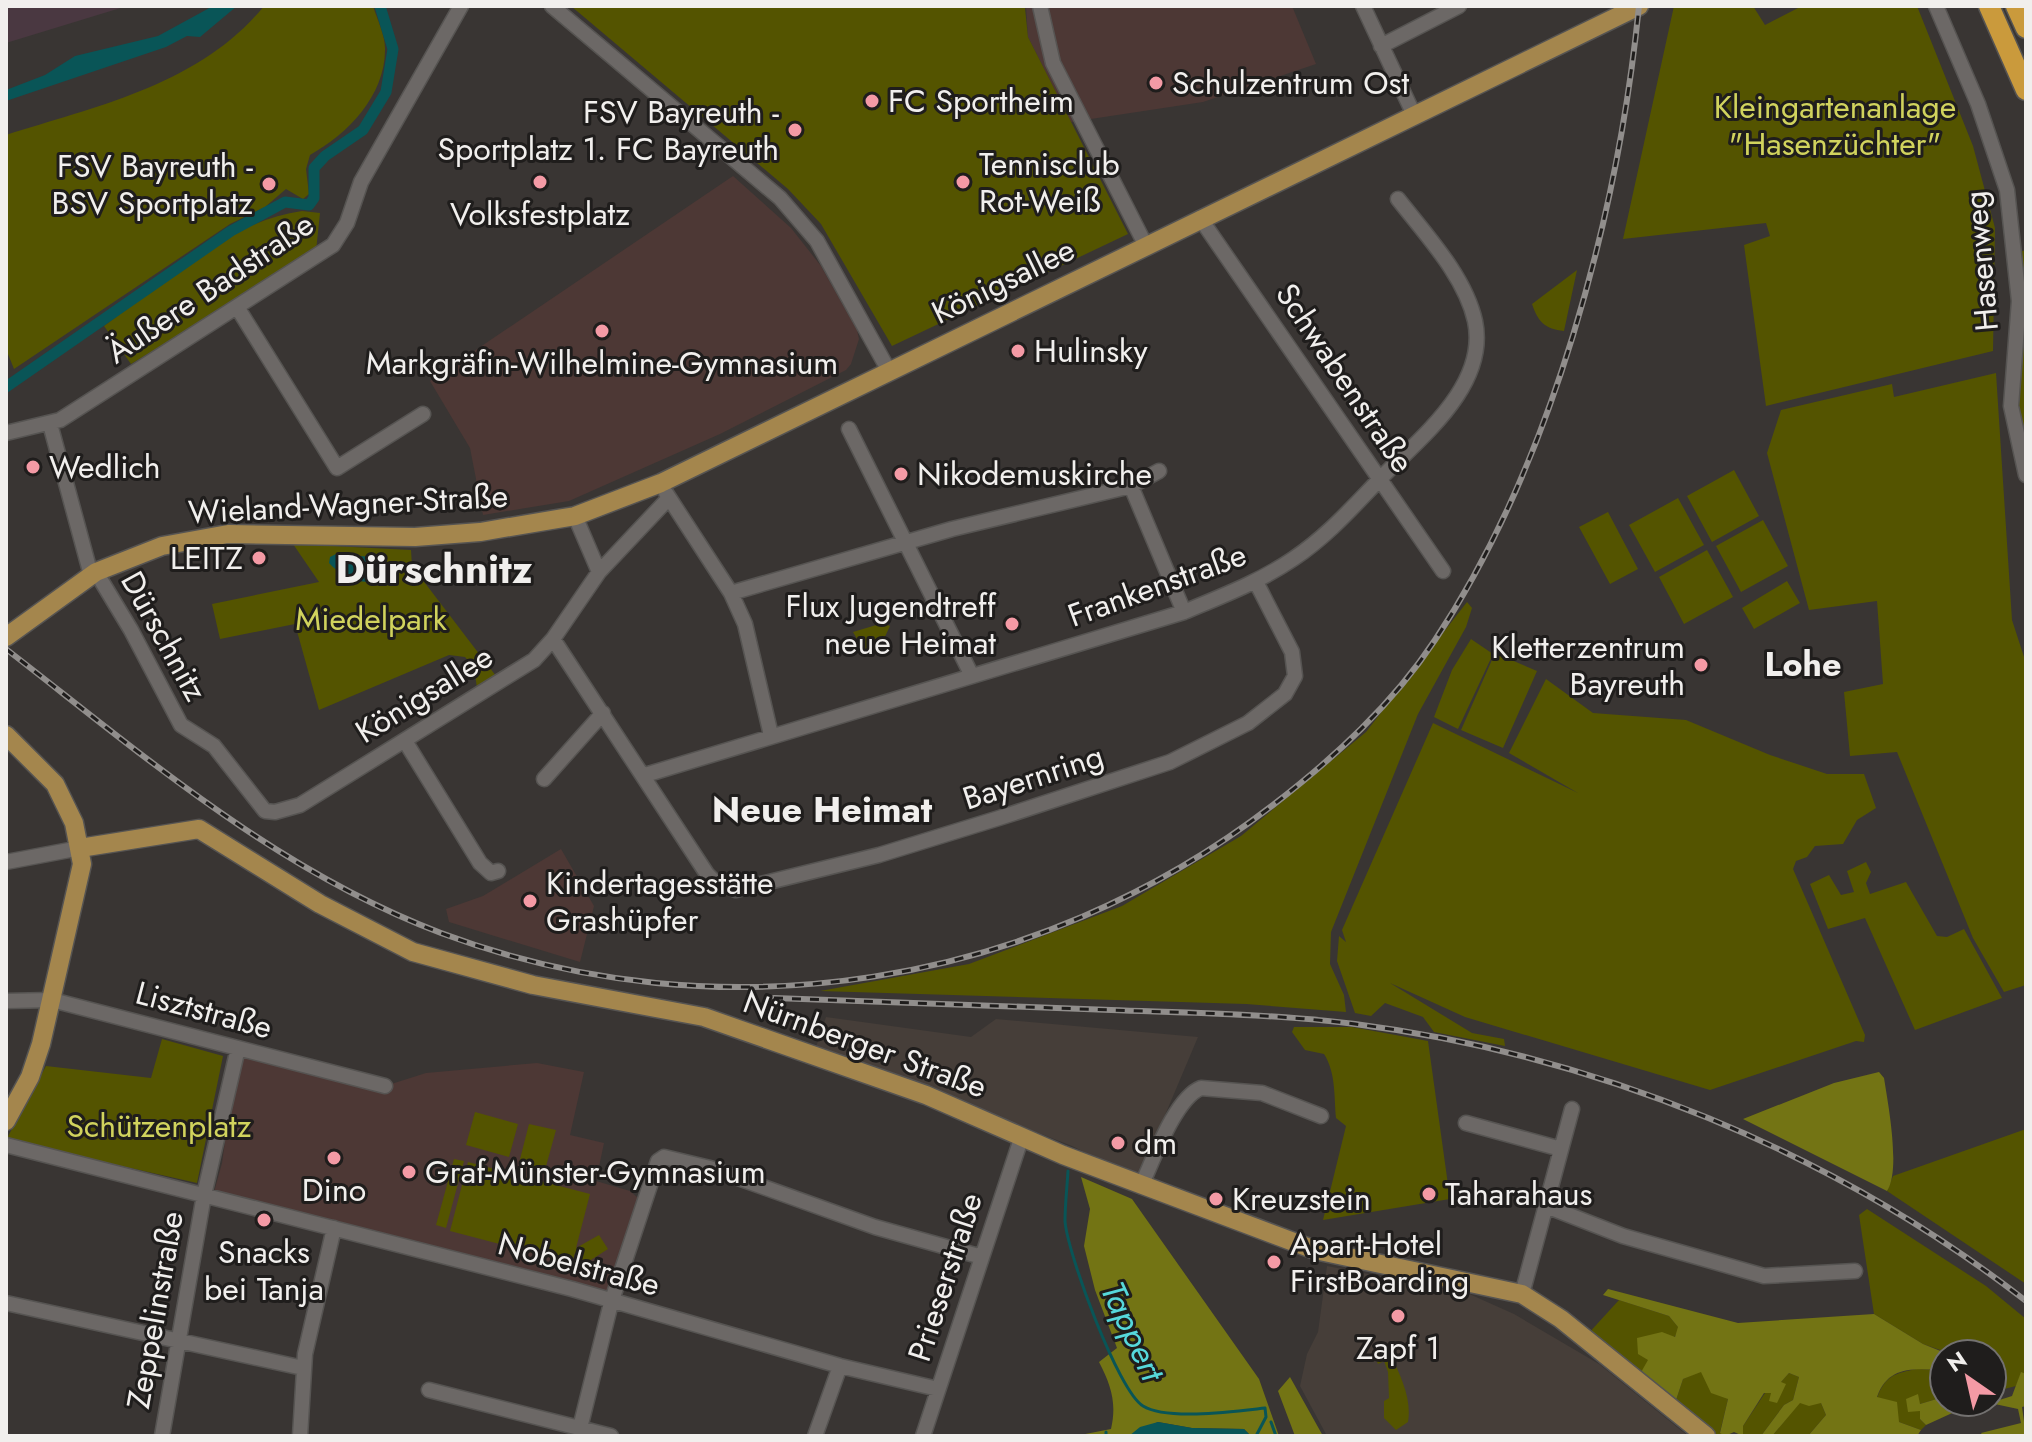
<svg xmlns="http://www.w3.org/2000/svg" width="2032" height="1442" font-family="Jost,sans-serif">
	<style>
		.built { fill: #463e39 }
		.industrial { fill: #4a3841 }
		.education { fill: #4d3835 }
		.green { fill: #545400 }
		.forest { fill: #737414 }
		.water { fill: #095557 }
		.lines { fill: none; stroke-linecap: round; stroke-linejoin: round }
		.stream { stroke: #095557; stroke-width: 3 }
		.canal { stroke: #095557; stroke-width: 11 }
		.minor-casing { stroke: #565452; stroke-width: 17 }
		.major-casing { stroke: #565452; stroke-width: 21 }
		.highway-casing { stroke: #565452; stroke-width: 23 }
		.minor { stroke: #6c6866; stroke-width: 14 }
		.major { stroke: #a4864d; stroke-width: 18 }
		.highway { stroke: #ca9a3c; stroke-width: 20 }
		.rail-casing { stroke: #918e8c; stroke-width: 6 }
		.rail { stroke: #1f1d1c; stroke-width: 3; stroke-dasharray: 9; stroke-linecap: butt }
		.poi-dot { fill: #f49aa5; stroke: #1f1d1c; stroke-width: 3 }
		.labels { text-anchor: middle; stroke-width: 6; stroke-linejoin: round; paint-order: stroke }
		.poi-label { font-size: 32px; fill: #f1efed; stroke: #1f1d1c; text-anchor: start }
		.park-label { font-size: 32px; fill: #d1d35d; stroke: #1f1d1c }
		.street-label { font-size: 32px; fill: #f1efed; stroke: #1f1d1c }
		.neighbourhood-label { font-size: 34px; font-weight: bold; fill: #f1efed; stroke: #1f1d1c }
		.water-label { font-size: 34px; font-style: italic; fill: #56d8db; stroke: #1f1d1c }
		.quarter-label { font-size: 36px; font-weight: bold; fill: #f1efed; stroke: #1f1d1c }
		.district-label { font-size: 40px; font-weight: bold; fill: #f1efed; stroke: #1f1d1c }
	</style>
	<rect width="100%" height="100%" fill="#393533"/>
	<path class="built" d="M826,1017l145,20 25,-18 202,18 -60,142 -66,-33 -256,-99z
		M1327,1266l140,27 47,21 85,50 89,72h-361l-27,-50 7,-32 11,-22z"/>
	<path class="industrial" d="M6,6h121l-121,37z"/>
	<path class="education" d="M1026,6h266l24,58 -113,38 -132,20 -43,-85z
		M733,176l58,52 30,38 36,64 2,9 -8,25 -5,6 -126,64 -151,67 -86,14 -13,-67 -40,-67z
		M561,849l33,57 -14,56 -131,-40 -3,-13 37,-13z
		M238,1048l147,38 41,-13 111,-10 47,9 -14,63 34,8 -8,38 34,10 15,13 -35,95 -396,-107 8,-29z"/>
	<path class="green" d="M264,6h109c4,13 12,29 12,42 1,47 -37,86 -75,107l-4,14 3,25 -6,5 -17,-10 -21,18 -35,17 -216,145 -8,-20v-214c92,-29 195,-51 258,-129z
		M571,6l454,2 3,29 100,197 -236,112 -71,-122 -33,-35z
		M1674,6h79l12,19 37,-19h115l56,140 22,82 -2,123 -227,55 -22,-161 26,-9 -4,-13 -143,16z
		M302,211l18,2 -4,38 -185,113 -27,-38c61,-44 122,-104 198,-115z
		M2026,250v225l-15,-69 4,-153z
		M1577,270l-13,61c-19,-2 -26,-9 -32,-27z
		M1996,373l16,247 14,43v322l-22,7 -31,-54 -76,-186 -47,4 -6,-64 39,-8 -6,-83 -68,9 -42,-157 14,-43 111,-26 2,13z
		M1734,470l25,46 -47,26 -25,-46z
		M1678,498l26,47 -49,27 -26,-47z
		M1608,512l30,57 -28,15 -31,-57z
		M1763,520l25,46 -47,26 -25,-46z
		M293,544l118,6 1,16 84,110 -19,12 -3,-21 -9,-10 -16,-2 -130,55 -24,-86 -75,15 -8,-35 107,-22z
		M1707,550l26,47 -49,27 -25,-47z
		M1787,581l13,22 -46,26 -12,-21z
		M1467,602l5,6 -6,19 -48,87 -87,218 -1,32 14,31 2,17 -100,-8 -426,-13 149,-27 153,-58 119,-70 125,-104z
		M883,623l7,3 -8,17 -17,10 -12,-21z
		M1471,639l22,15 -35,75 -24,-12 18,-47z
		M1495,653l42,18 -34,77 -42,-18z
		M1546,679l47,34 93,7 84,35 57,19h37l12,34 -19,12 -14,24 -28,2 -8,11 -11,4 -3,8 72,166 -1,7 -8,-1 -146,49 -245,-73 -75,-34 82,50 32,6 1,7 -71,-14 -11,-15 -38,-14 -14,13 -16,-3 -18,-52 2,-25 7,6 -4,-12 91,-207 145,70 -69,-40z
		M1866,862l5,10 -5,11 4,11 36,-12 31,54 10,1 17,-8 38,69 -87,32 -50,-112 -37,11 -18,-45 19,-9 12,20 13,-3 -7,-21z
		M1294,1027h58l76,14 22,158 -127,21 23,-94 -10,-8c-2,-22 0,-45 -12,-64l-19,-4 -13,-18z
		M162,1039l61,17 -26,127 -191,-43 40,-74 105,12z
		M475,1112l43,12 -9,33 -43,-12z
		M529,1124l27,6 -11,40 -26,-7z
		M2026,1129v155l-139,-93 6,-15z
		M454,1159l10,2 -18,67 -10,-3z
		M468,1162l122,32 -14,54 23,-13 9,14 -25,16 -8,-12 -3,10 -122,-32z
		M1867,1209l119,77 40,33v55l-5,-1 -5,13 -24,6v-38l-48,2 -1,-5 -20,-7 -49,-30 -15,-99z
		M1619,1300l50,16 10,12c-6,18 -28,29 -39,46l-53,-39z
		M1385,1353l6,3c10,20 21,44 17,66l-12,8 -12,-12v-17l5,-3 -1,-26 -4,-11 -6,3 -3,-7z
		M1917,1369l21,1 2,28 -20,6v15l6,6 -5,5 -22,-8 -22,-24c8,-22 18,-25 40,-29z
		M1701,1371l27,28 -8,33 5,4h-7l-42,-36 7,-21z
		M1789,1373l10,4 -6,23 -9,5 -23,31h-18v-10l22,-33h6l14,-9 -5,-1z
		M1800,1402l21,1 5,12 -18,21h-36z"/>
	<path class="forest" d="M1879,1072l5,6c4,25 17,93 3,113l-144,-72 91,-36z
		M1081,1177l51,22 127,180 20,57h-28l-7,-7 -52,-1 -34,-6 -29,14h-54l36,-7c6,-26 0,-44 -12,-67l18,-14 -22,-58 -11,-44 6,-37z
		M1608,1289l130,34 136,-9 49,30 20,8 1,50h19l-2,7 -35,16 -6,-6v-8l-12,1 -2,-13 12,-5 2,10 20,-6 -2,-28c-28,-2 -51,-2 -61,27l20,5 2,20 22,8 -4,6h-109l18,-21 -5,-12 -12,3 -9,-3 -28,33h-11l23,-31 9,-5 6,-23 -10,-4 -8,9 5,2 -9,19 -8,-2 2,-8h-7l-21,33v10l-9,-4 -9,4 -5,-3 8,-34 -17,-6 -10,-21 -18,7 -7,21 -36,-26 8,-14 -10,-6 -1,-16 25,-6 13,5 3,-10 -9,-11 -66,-21z
		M2021,1372l5,2v32l-4,1 4,29h-43l-2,-3 40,-10 -3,-14 -28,-6 22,-7z
		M1290,1377l33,59h-28l-17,-45z"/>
	<path class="water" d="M213,6h24l-37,31 -13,-1 -21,11 -160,54v-11l39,-15 30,-19 83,-20z
		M336,554l47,4 10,12c-17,22 -49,10 -64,-7l1,-6z
		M1158,1422l34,6 52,1 7,7h-122l11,-9z"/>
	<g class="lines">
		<path class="stream" d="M1068,1171c-1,17 -3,34 -3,50 2,31 53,170 78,185 24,15 95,5 122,2l1,9 -10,19
			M1271,1422l5,14
			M1106,1436v-4"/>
		<path class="canal" d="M6,387l225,-156 54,-29 24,3 5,-7v-30l11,-12 38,-26 23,-38 7,-43 -13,-43"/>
		<g class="minor-casing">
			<path id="minor" d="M552,6l228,192 37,43 72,130
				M1040,6l13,57 92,181
				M1363,6l52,111
				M1936,6l42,98 29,86 12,111 -8,105 15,69
				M1381,46l78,-40
				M1200,218l243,353
				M237,307l100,161 86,-54
				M50,424l41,151
				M849,429l123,247
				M6,433l54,-13 273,-175 14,-22 14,-41 100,-176
				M1131,486l53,126
				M666,493l65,100 14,31 26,111
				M575,516l24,56
				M96,572l35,58 50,95 33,21 51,65 10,1 25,-7 234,-145 19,-21 46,-67 68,-72
				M731,593l221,-64 179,-43 28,-15
				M553,639l154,235 8,8 21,8 143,-35 120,-37 171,-56 78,-39 37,-29 10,-18 -3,-24 -36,-70
				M405,741l75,122 11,10 7,-2
				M645,775l539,-163c38,-16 75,-30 109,-53 33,-22 58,-50 85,-78 39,-41 111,-94 97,-160 -10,-45 -49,-86 -77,-122
				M544,779l59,-66
				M6,862l74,-14
				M6,1001l46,-1 333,86
				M1466,1123l95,26
				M6,1145l566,144 268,77 98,23
				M1141,1186c12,-25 34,-88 60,-98l61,5 59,23
				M1546,1206l77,30 141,40 91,-5
				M1522,1294l50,-185
				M6,1303l297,65
				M429,1390l182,46
				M162,1436l42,-241 34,-147
				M300,1436l5,-82 29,-126
				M578,1436l33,-133 47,-142 6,-4 46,11 165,59 107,30
				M815,1436l25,-70
				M923,1436l99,-300"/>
		</g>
		<g class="major-casing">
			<path id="major" d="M6,637l90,-65 66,-26 66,-12 187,3 65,-5 95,-16 86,-33 978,-477
				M6,735l49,49 19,39 8,41 -41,180 -11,33 -24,44
				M80,848l119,-19 121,75 93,48 120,33 171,32 222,78 137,60 252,95 207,44 39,25 145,117"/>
		</g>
		<g class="highway-casing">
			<path id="highway" d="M1989,6l37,84
				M2016,6l10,22"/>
		</g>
		<use href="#minor" class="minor"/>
		<use href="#major" class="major"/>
		<use href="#highway" class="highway"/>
		<g class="rail-casing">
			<path id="rail" d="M6,649c137,106 271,222 435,284 280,105 596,54 832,-128 61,-47 119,-100 162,-165 117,-176 183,-425 204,-634
				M774,998c112,4 224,8 337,12 81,3 163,4 244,14 241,31 479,128 671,277"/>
		</g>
		<use href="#rail" class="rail"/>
	</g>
	<g class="poi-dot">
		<circle cx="1156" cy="83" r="8"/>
		<circle cx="872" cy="101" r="8"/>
		<circle cx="795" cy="130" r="8"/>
		<circle cx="540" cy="182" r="8"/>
		<circle cx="963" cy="182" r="8"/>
		<circle cx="269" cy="184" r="8"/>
		<circle cx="602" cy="331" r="8"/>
		<circle cx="1018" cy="351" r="8"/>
		<circle cx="33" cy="467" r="8"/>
		<circle cx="901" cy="474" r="8"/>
		<circle cx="259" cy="558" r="8"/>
		<circle cx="1012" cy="624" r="8"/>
		<circle cx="1701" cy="665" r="8"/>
		<circle cx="530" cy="901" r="8"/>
		<circle cx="1118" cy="1143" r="8"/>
		<circle cx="334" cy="1158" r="8"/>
		<circle cx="409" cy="1172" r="8"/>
		<circle cx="1429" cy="1194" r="8"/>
		<circle cx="1216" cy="1199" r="8"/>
		<circle cx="264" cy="1220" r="8"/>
		<circle cx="1274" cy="1262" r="8"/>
		<circle cx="1398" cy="1316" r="8"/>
	</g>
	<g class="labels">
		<g class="poi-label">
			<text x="1172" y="94">Schulzentrum Ost</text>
			<text x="888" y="112">FC Sportheim</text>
			<text x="779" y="123" text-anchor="end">FSV Bayreuth -<tspan x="779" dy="37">Sportplatz 1. FC Bayreuth</tspan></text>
			<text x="979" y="175">Tennisclub<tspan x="979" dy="37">Rot-Weiß</tspan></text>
			<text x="253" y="177" text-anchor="end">FSV Bayreuth -<tspan x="253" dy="37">BSV Sportplatz</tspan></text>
			<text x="540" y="225" text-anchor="middle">Volksfestplatz</text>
			<text x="1034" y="362">Hulinsky</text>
			<text x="602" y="374" text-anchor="middle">Markgräfin-Wilhelmine-Gymnasium</text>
			<text x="49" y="478">Wedlich</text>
			<text x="917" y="485">Nikodemuskirche</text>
			<text x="243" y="569" text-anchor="end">LEITZ</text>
			<text x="996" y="617" text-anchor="end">Flux Jugendtreff<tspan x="996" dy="37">neue Heimat</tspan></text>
			<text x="1685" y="658" text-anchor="end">Kletterzentrum<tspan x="1685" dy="37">Bayreuth</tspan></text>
			<text x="546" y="894">Kindertagesstätte<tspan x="546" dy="37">Grashüpfer</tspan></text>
			<text x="1134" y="1154">dm</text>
			<text x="425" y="1183">Graf-Münster-Gymnasium</text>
			<text x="334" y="1201" text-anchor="middle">Dino</text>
			<text x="1445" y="1205">Taharahaus</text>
			<text x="1232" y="1210">Kreuzstein</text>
			<text x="1290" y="1255">Apart-Hotel<tspan x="1290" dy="37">FirstBoarding</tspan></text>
			<text x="264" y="1263" text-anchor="middle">Snacks<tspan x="264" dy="37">bei Tanja</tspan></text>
			<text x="1398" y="1359" text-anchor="middle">Zapf 1</text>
		</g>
		<g class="park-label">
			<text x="1835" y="118">Kleingartenanlage<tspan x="1835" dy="37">"Hasenzüchter"</tspan></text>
			<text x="371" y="630">Miedelpark</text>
			<text x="159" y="1137">Schützenplatz</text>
		</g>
		<g class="street-label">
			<text transform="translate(1981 261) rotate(-95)" y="11">Hasenweg</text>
			<text transform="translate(1003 281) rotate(-26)" y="11">Königsallee</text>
			<text transform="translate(210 288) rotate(-34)" y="11">Äußere Badstraße</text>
			<text transform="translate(1345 378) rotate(56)" y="11">Schwabenstraße</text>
			<text transform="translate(348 504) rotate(-3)" y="11">Wieland-Wagner-Straße</text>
			<text transform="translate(1157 585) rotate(-20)" y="11">Frankenstraße</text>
			<text transform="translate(164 636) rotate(61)" y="11">Dürschnitz</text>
			<text transform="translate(424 694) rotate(-32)" y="11">Königsallee</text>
			<text transform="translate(1033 777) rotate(-18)" y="11">Bayernring</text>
			<text transform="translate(204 1010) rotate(15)" y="11">Lisztstraße</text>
			<text transform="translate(865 1044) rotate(20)" y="11">Nürnberger Straße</text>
			<text transform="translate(579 1264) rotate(15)" y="11">Nobelstraße</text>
			<text transform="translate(945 1277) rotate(-72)" y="11">Prieserstraße</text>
			<text transform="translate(155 1310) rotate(-80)" y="11">Zeppelinstraße</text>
		</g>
		<g class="neighbourhood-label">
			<text x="1803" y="676">Lohe</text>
		</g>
		<g class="water-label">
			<text transform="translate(1133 1331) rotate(65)" y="12">Tappert</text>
		</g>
		<g class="quarter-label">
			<text x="822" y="822">Neue Heimat</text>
		</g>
		<g class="district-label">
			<text x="434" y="583">Dürschnitz</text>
		</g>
	</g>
	<rect width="2032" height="1442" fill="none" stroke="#f1efed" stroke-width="16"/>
	<g transform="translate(1968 1378) rotate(326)"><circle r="38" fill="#1f1d1c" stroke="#737170" stroke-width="2"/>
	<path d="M0-6L14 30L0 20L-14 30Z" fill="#f49aa5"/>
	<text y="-12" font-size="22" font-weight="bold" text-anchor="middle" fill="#f1efed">N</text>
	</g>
</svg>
